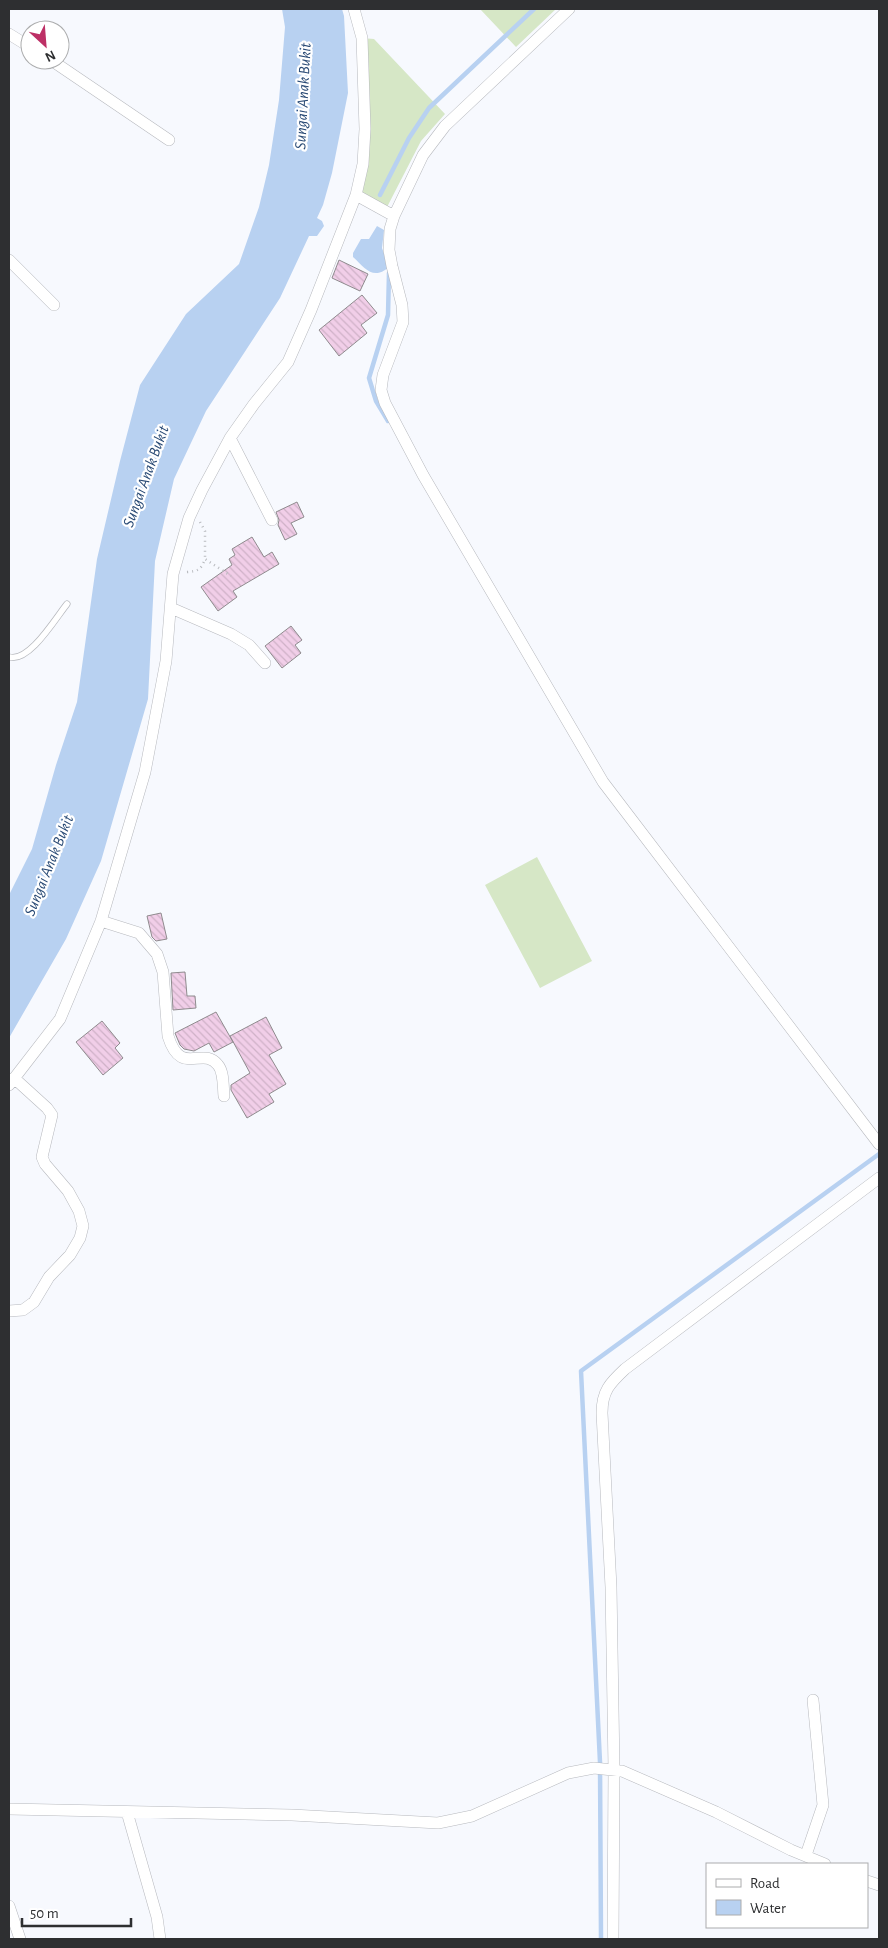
<svg xmlns="http://www.w3.org/2000/svg" width="888" height="1948" font-family="'Alegreya Sans',sans-serif">
	<style>
		.grass { fill: #d6e7c6 }
		.water { fill: #b8d1f1 }
		.lines { fill: none; stroke-linecap: round; stroke-linejoin: round }
		.stream { stroke: #b8d1f1; stroke-width: 4.5 }
		.building { fill: url(#building-back-hatch); stroke: #8f8b8e }
		.service-casing { stroke: #b7b9be; stroke-width: 7 }
		.minor-casing { stroke: #b7b9be; stroke-width: 12 }
		.path { stroke: #b9bbbf; stroke-width: 2.5; stroke-dasharray: 1 4; stroke-linecap: butt }
		.service { stroke: #fff; stroke-width: 5.5 }
		.minor { stroke: #fff; stroke-width: 11 }
		.labels { text-anchor: middle; stroke-width: 4.5; stroke-linejoin: round; paint-order: stroke }
		.water-label { font-size: 16px; font-style: italic; fill: #294a75; stroke: #fff }
	</style>
	<defs>
		<pattern id="building-back-hatch" width="6" height="6" patternUnits="userSpaceOnUse" patternTransform="scale(1.25)"><rect width="6" height="6" fill="#f1cee8"/><path d="M-1 5l2 2M0 0l6 6M5-1l2 2" fill="none" stroke="#cfb1c7"/></pattern>
	</defs>
	<rect width="100%" height="100%" fill="#f7f9fe"/>
	<path class="grass" d="M480,9h76l-40,38z
		M362,38l12,1 71,75 -24,27 -36,70 -29,-16 7,-31z
		M537,857l55,104 -52,27 -55,-103z"/>
	<path class="water" d="M282,9h60l2,7 4,77 -16,80 -9,32 -6,13 5,3 2,5 -7,10h-8l-29,62 -74,113 -32,68 -19,82 -7,138 -47,162 -35,78 -57,99v-143l23,-46 24,-84 21,-63 20,-143 23,-98 20,-76 46,-71 53,-50 20,-57 10,-42 10,-65 6,-73z
		M377,226l7,4 -2,18 7,19c-16,14 -24,1 -36,-10v-4l8,-14h8z"/>
	<g class="lines">
		<path class="stream" d="M380,195l29,-57 20,-30 105,-99
			M388,421l-12,-20 -7,-23 19,-63 1,-42
			M601,1939l-1,-177 -19,-391 298,-217"/>
	</g>
	<path class="building" d="M339,260l29,14 -8,17 -28,-13z
		M362,295l15,18 -16,12 6,8 -28,23 -20,-26z
		M297,502l7,15 -13,6 6,11 -12,6 -7,-15 1,-5 -3,-8z
		M252,537l12,20 8,-5 7,12 -46,27 4,6 -19,14 -17,-24 31,-22 -3,-6 6,-4 -3,-6z
		M291,626l11,14 -7,5 6,8 -19,15 -17,-22z
		M161,913l6,26 -11,2 -4,-4 -5,-21z
		M185,972l2,24h8l1,12 -23,2 -2,-37z
		M216,1012l17,30 -19,10 -5,-9 -15,8 -10,-2 -4,-4 -5,-12z
		M266,1017l16,31 -13,7 17,29 -17,10 5,8 -27,16 -16,-28v-5l19,-12 -20,-37z
		M102,1021l18,22 -5,5 8,10 -20,17 -27,-33z"/>
	<g class="lines">
		<g class="service-casing">
			<path id="service" d="M9,657c20,6 46,-38 58,-53"/>
		</g>
		<g class="minor-casing">
			<path id="minor" d="M9,34l21,13
				M51,60l118,80
				M356,195l38,21 -4,13 -1,21 3,16 10,39 1,17 -20,53 -2,15 4,13 38,72 180,307 276,362
				M394,216l29,-61 22,-29 124,-117
				M9,260l45,45
				M230,438l42,82
				M171,608l60,26 18,11 16,18
				M101,921l38,12 18,21 6,18 5,64c13,42 34,9 50,29 6,7 5,22 6,31
				M9,1085l51,-66 41,-98 44,-149 21,-111 7,-87 16,-56 13,-28 28,-52 24,-34 34,-42 23,-52 45,-115 7,-31 2,-35 -3,-91 -8,-29
				M9,1311l14,-1 11,-8 15,-25 21,-22 10,-17 3,-12 -4,-15 -11,-20 -23,-27 -3,-7 10,-42 -5,-7 -33,-30
				M9,1809l283,6 146,8 34,-7 96,-43 26,-5 28,3 94,41 75,38 34,14
				M127,1812l30,105 3,22
				M806,1855l17,-50 -10,-105
				M867,1881l12,4
				M9,1906l11,33
				M613,1939l1,-170 -3,-182 -9,-174c0,-22 8,-30 23,-44l254,-191"/>
		</g>
		<path class="path" d="M200,522l5,9v28
			M187,572c11,-1 14,-2 18,-13l26,17"/>
		<use href="#service" class="service"/>
		<use href="#minor" class="minor"/>
	</g>
	<g class="labels">
		<g class="water-label">
			<text transform="translate(302 96) rotate(-87)" y="6">Sungai Anak Bukit</text>
			<text transform="translate(145 476) rotate(-70)" y="6">Sungai Anak Bukit</text>
			<text transform="translate(48 865) rotate(-68)" y="6">Sungai Anak Bukit</text>
		</g>
	</g>
	<rect width="888" height="1948" fill="none" stroke="#2e2f31" stroke-width="20"/>
	<rect x="706" y="1863" width="162" height="65" fill="#ffffff" stroke="#abacad"/>
	<rect x="716" y="1879" width="25" height="8" fill="#ffffff" stroke="#abacad"/>
	<text x="750" y="1888" font-size="15" fill="#2e2f31">Road</text>
	<rect x="716" y="1900" width="25" height="15" fill="#b8d1f1" stroke="#abacad"/>
	<text x="750" y="1913" font-size="15" fill="#2e2f31">Water</text>
	<g transform="translate(45 45) rotate(154)"><circle r="24" fill="#ffffff" stroke="#abacad"/>
	<path d="M0-4L9 19L0 12L-9 19Z" fill="#bd3066"/>
	<text y="-8" font-size="14" font-weight="bold" text-anchor="middle" fill="#2e2f31">N</text>
	</g>
	<path d="M22 1918v8h109v-8" fill="none" stroke="#2e2f31" stroke-width="2.5"/>
	<text x="30" y="1918" font-size="15" fill="#2e2f31" stroke="#ffffff" stroke-width="4" paint-order="stroke">50 m</text>
</svg>
